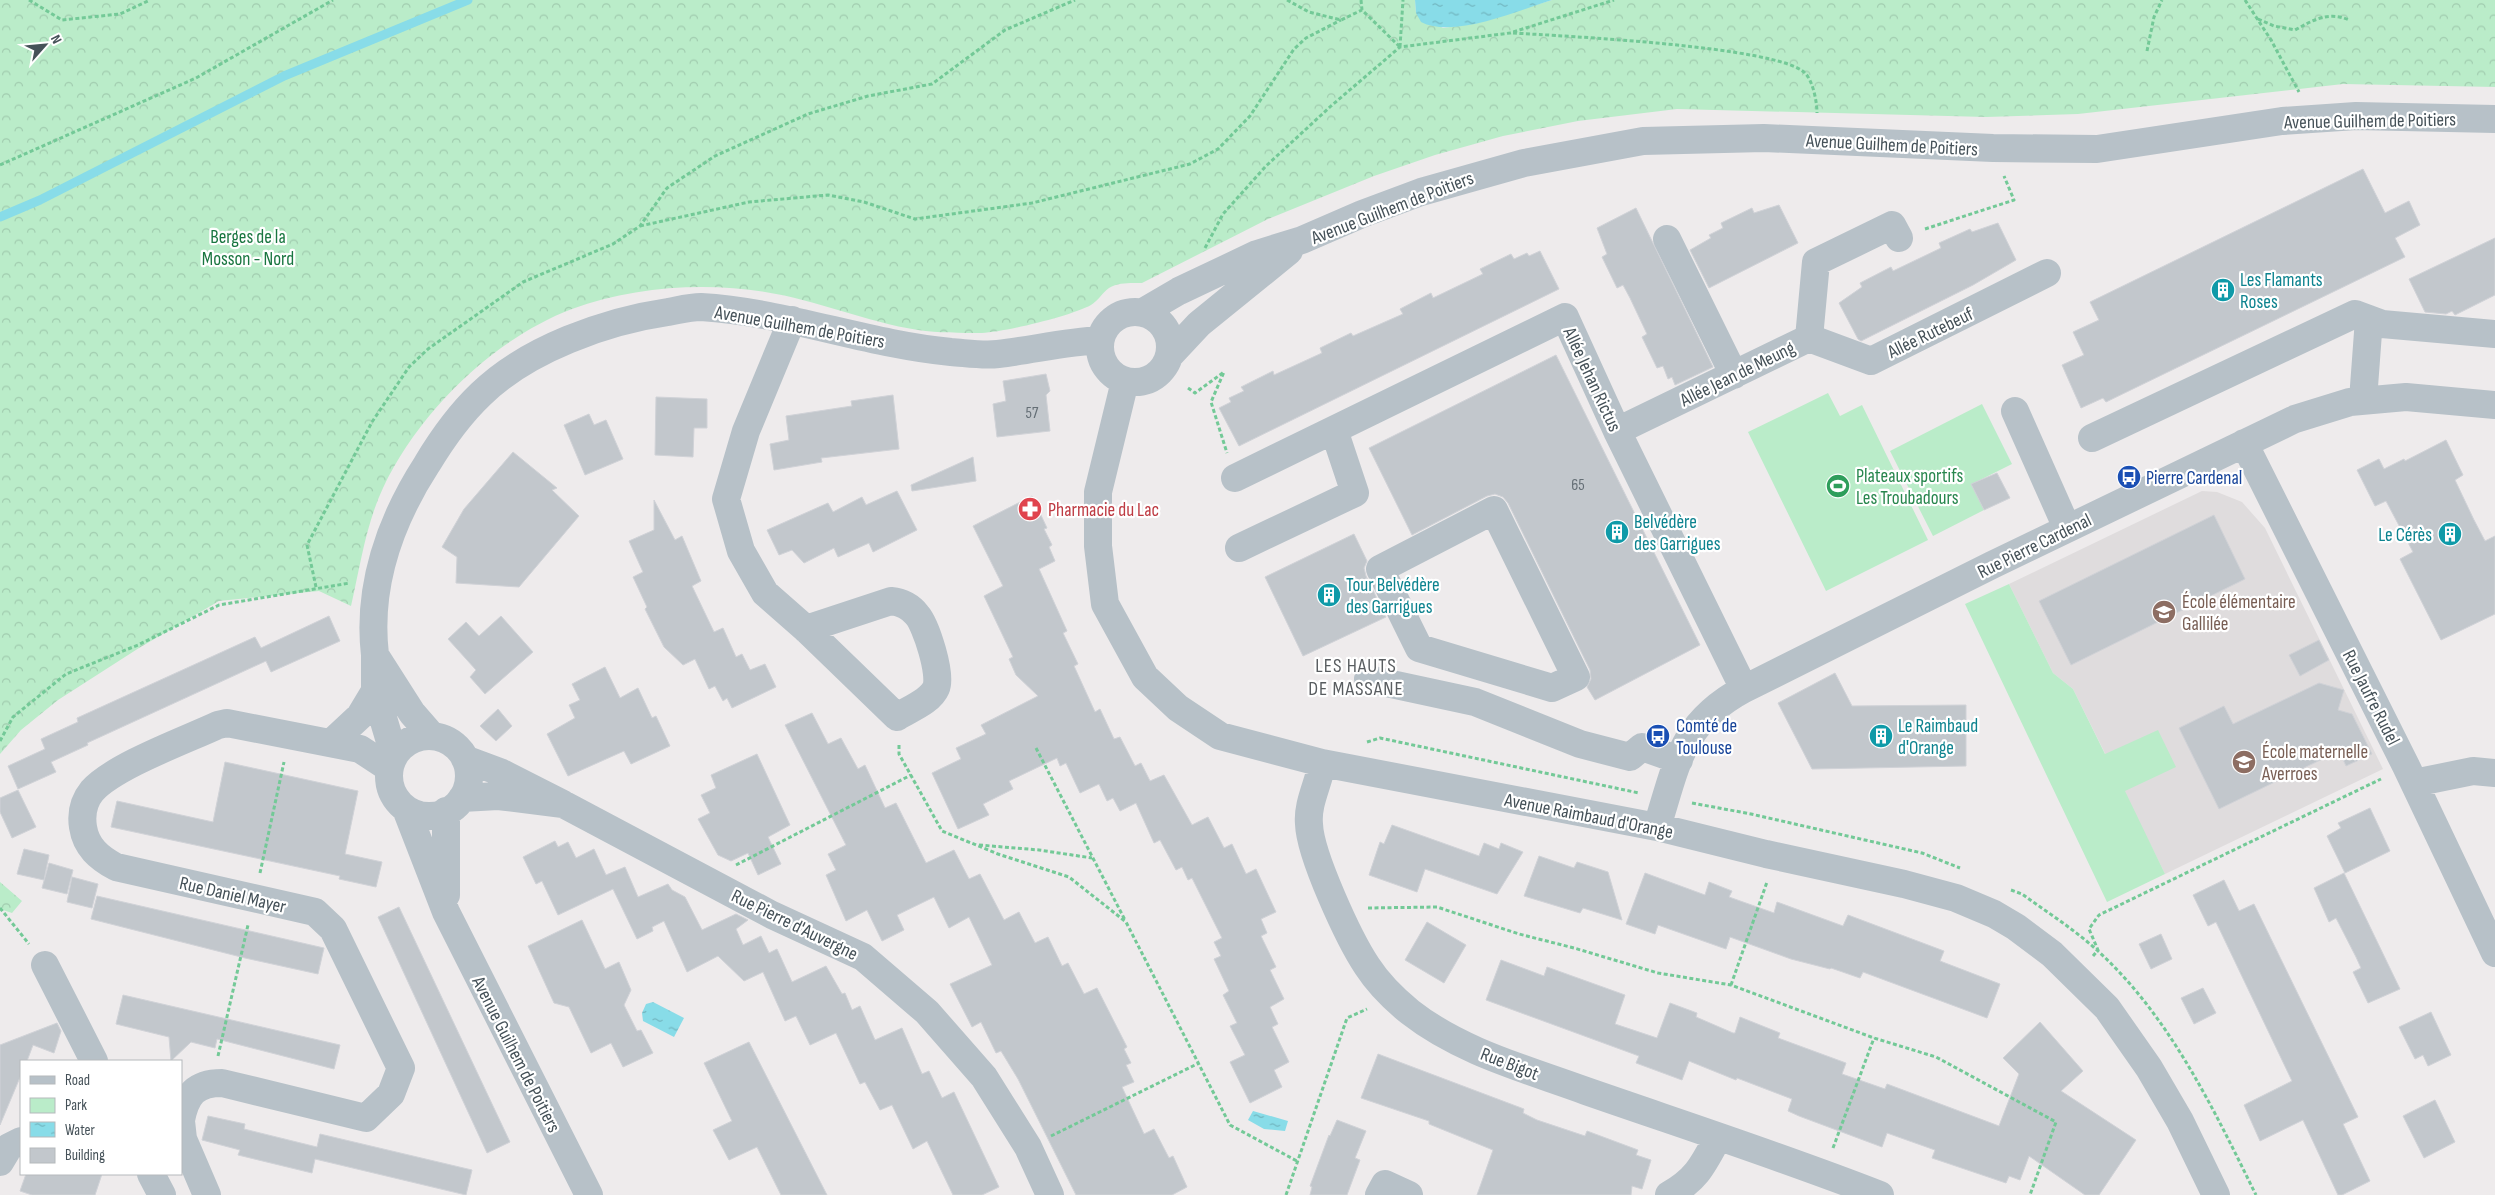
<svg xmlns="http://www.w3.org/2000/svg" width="2495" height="1195" font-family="'Sofia Sans Condensed',sans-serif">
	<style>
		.education { fill: #dfdcdd }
		.forest { fill: url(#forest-crowns) }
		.green { fill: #baecc9 }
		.water { fill: url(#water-ripples) }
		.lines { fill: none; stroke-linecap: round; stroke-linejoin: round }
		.stream { stroke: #88dce8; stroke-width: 9 }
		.building { fill: #c2c7cc; stroke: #d0d2d7 }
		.path { stroke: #73c997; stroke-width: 3; stroke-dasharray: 4 2.5; stroke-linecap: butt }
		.minor { stroke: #b7c1c8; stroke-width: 28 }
		.labels { text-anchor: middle; stroke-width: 4.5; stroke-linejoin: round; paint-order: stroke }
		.number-label { font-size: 16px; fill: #646e75 }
		.street-label { font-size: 19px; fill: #455158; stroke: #fff }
		.park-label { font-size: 19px; fill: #197640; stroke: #fff }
		.culture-label { font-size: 19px; fill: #0d838f; stroke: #fff; text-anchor: start }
		.leisure-label { font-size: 19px; fill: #27864d; stroke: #fff; text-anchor: start }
		.transit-label { font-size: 19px; fill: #164399; stroke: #fff; text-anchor: start }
		.health-label { font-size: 19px; fill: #be3a42; stroke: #fff; text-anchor: start }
		.education-label { font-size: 19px; fill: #785e54; stroke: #fff; text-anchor: start }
		.neighbourhood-label { font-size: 20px; letter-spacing: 1px; fill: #595d60; stroke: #fff }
	</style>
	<defs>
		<pattern id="forest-crowns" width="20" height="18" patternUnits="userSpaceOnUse" patternTransform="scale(1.25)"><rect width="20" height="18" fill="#baecc9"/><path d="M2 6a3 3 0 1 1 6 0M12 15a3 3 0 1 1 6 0" fill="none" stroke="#a1ccaf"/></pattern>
		<pattern id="water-ripples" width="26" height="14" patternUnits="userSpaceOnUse" patternTransform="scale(1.25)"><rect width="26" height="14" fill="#88dce8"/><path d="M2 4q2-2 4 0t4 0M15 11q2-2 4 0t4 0" fill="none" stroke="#71b5bf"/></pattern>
	</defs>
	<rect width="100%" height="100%" fill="#eeebec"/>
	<path class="education" d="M2202,491l15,1 25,10 23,26 118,241 -218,105 -92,-185 -20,-16 -44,-89z"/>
	<path class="forest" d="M0,0h1415l1,13 27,15 34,-5 75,-23h943v87l-152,-3 -265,30 -92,3 -309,-8 -99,12 -75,15 -68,19 -61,21 -106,43 -126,64c-11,0 -23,-1 -33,5 -7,5 -11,13 -18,17 -20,11 -86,27 -109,28 -21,0 -44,0 -64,-3 -52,-8 -101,-30 -153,-38 -62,-10 -133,-5 -193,17 -79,30 -153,103 -189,179 -17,36 -23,79 -32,118l-32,-15 -100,10 -80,47 -81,52 -37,30 -21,24z
		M0,882l22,19 -10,12 -12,-4z"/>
	<path class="green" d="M1828,393l12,23 22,-11 66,135 -102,51 -78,-159z
		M1982,404l30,60 -40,20 12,26 -51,26 -43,-85z
		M2009,584l44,89 20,16 32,65 53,-24 18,37 -51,24 40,83 -58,28 -142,-298z"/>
	<path class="water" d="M1415,0h137c-33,10 -98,39 -131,22l-5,-9z
		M653,1002l31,16 -10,19 -31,-16 -1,-8 4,-9z
		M1253,1111l35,10 -3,10 -21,-2 -16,-9z"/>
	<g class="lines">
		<path class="stream" d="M0,217l40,-17 244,-124 184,-76"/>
	</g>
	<path class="building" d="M2363,169l22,44 24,-12 11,24 -25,13 10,19 -299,145 -3,-4 -22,10 -19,-43 22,-10 -11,-23 26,-12 -9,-18z
		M1779,205l19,38 -89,45 -19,-38 21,-12 -2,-3 14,-7 -2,-5 31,-15 2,5z
		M1636,208l77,159 -38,18 -3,-8 -4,2 -5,-13 -6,2 -15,-31 5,-3 -17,-36 -7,-13 -6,3 -15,-31 5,-3 -10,-26z
		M1998,223l18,37 -43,25 -112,56 -3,-2 -19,-36 23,-16 -2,-4 31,-16 2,4 48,-23 -2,-5 31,-14 2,3z
		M2495,238v57l-40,20 -3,-4 -6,3 -21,-2 -16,-33z
		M1540,251l19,38 -320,157 -20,-38 12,-6 -2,-4 15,-7 -3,-4 32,-16 1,4 48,-22 -2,-5 31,-15 2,3 50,-22 -3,-5 31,-16 2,5 50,-24 -3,-5 31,-15 3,5 13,-6 2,3z
		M1556,355l144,290 -105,55 -8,-13 4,-8 -1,-9 -82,-167 -5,-6 -8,-3 -8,2 -75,39 -43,-87z
		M1046,374l4,17 -4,4 4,36 -53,6 -4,-33 13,-3 -3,-20z
		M893,395l6,54 -78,9 1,4 -48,8 -4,-26 19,-4 -3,-24 66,-10 -1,-5z
		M656,397l51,2v29h-13l-1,29 -38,-2z
		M589,414l5,11 12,-5 17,39 -38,16 -21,-50z
		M2446,440l17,35 -8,5 19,40 11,21 10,-5v78l-54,26 -41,-81 13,-7 -27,-51 -11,5 -18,-36 22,-11 5,10 20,-10 1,2z
		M513,452l44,36 -5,2 27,26 -60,71 -63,-4 1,-26 -15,-10 22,-38z
		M973,457l3,24 -64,10 -1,-6z
		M1997,473l13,25 -26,12 -13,-26z
		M897,491l20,39 -44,22 -4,-9 -31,14 -4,-9 -30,15 -12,-13 -13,5 -12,-25 61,-27 5,9 29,-15 4,8z
		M1032,496l15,32 -3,1 8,16 -3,2 6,14 -16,8 28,62 -4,2 15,31 -4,2 21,46 5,-3 14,30 6,-2 15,29 6,-3 9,18 14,-6 28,50 16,-8 16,31 8,-4 14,30 10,-5 20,43 -15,7 6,14 -6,3 15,31 -6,3 14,29 -14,8 8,17 -6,3 17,35 -15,8 8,17 -32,16 -20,-41 15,-7 -15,-29 7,-3 -14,-28 6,-4 -15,-32 7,-3 -7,-14 8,-4 -30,-60 -4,2 -6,-13 -6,3 -16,-30 -6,3 -18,-40 -16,8 -7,-13 -6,3 -8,-17 -19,9 -14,-30 -6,3 -3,-8 -48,23 4,8 -30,15 6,11 -31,14 -26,-56 29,-14 -5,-11 30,-14 -5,-9 57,-29 -22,-21 -7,-16 4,-2 -29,-61 19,-10 -30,-60z
		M654,500l21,40 7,-4 19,45 -9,5 22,46 9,-4 13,29 6,-3 8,16 15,-6 11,23 -44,21 -5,-10 -4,3 -8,-15 -6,3 -14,-30 -12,6 -19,-18 -19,-38 2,-2 -14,-30 10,-5 -14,-31 25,-11z
		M2214,515l31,64 -174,86 -32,-64z
		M1354,534l13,27 -3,7 2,8 20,41 -83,39 -38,-79z
		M329,616l11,25 -69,31 -5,-11 -179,82 1,2 -37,17 5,10 -38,17 -10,-23 37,-17 -4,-10 37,-17 -1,-4 178,-81 6,11z
		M501,616l32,36 -48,42 -15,-17 6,-7 -28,-31 18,-17 13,14z
		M2319,640l10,20 -29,16 -11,-21z
		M605,667l15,31 18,-10 14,30 4,-2 14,30 -39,18 -7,-13 -56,25 -21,-42 28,-16 -6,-13 11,-5 -8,-16z
		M1835,673l17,33 114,-1v61l-154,3 -34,-66z
		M2319,683l25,7 -6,20 14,4 20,40 -26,12 -7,-15 -120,58 -40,-81 45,-22 9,18z
		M498,709l14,17 -16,15 -16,-15z
		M812,713l16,31 13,-6 17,31 7,-4 20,43 11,-5 30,60 28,-13 15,29 11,-5 24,46 15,-8 16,31 13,-6 14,29 6,-3 16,31 13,-6 30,59 -3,2 7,14 -5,2 8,17 -12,5 22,47 10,-5 15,29 4,-2 14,31 -15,8h-96l-58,-116 -17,-28 -5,2 -15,-31 -9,5 -22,-43 42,-19 -23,-48 -20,11 -15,-31 -37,18 7,15 -22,11 -15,-31 -21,11 -20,-46 10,-5 -8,-16 18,-9 -61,-120z
		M757,754l33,71 -22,12 13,27 -23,11 -10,-22 -17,8 -13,-6 -20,-36 12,-6 -9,-18 15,-7 -5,-13z
		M225,762l133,29 -13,63 37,8 -6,25 -37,-8 1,-3 -229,-49 6,-26 96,21z
		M18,790l18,37 -24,11 -12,-26v-14z
		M2370,808l20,43 -45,22 -18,-37 14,-8 -3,-5z
		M1392,825l87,31 5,-13 15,6 2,-6 22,9 -26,42 -72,-25 -8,23 -48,-17 11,-33 4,2z
		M555,841l3,6 10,-5 8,16 18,-9 12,26 19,-8 13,30 30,-13 4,6 13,7 17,33 34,-16 12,6 -12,9 7,16 18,-9 8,17 8,-4 15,33 34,-16 16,28 3,-1 7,17 8,-4 15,34 27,-12 20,46 7,-3 13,27 12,-6 45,95 -17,8h-29l-26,-54 -14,8 -21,-44 -12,5 -15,-28 -5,2 -24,-51 -26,12 -14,-29 -11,5 -22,-49 -19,9 -26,-25 -31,16 -23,-51 -12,6 1,4 -16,8 -24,-50 -55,26 -16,-34 -6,3 -13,-27z
		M24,849l25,6 -5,25 -27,-6z
		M1539,856l35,12 3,-6 31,10 14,48 -39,-12 -3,5 -56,-17z
		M49,863l24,7 -6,24 -25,-6z
		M1645,873l60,22 4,-13 23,9 -3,6 45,16 3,-11 66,24 5,-11 96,36 -4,10 60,23 -13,34 -124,-46 -3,6 -29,-10 -1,1 -39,-10 -61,-22 -4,12 -68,-24 -3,9 -29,-10z
		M2344,873l56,116 -32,14 -15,-31 8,-4 -5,-11 -20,-39 -7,4 -15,-34z
		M72,877l26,7 -6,24 -25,-6z
		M2224,880l15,31 15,-7 104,213 -15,7 27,57 -28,14h-4l-35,-75 -43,21 -16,-36 48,-24 -76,-159 -8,4 -15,-31z
		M97,896l227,52 -6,26 -73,-16 -154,-39z
		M399,907l111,235 -23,11 -109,-236z
		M582,920l23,49 14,-7 12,28 -7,15 13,26 4,-1 12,23 -30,14 -12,-24 -20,10 -22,-46 -15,-4 -26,-57z
		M1427,922l39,23 -22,38 -39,-23z
		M2161,934l11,25 -21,10 -12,-25z
		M1501,960l43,16 3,-9 78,28 -10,29 42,14 13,-35 27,10 -1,4 37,16h2l5,-16 40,16 -2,5 68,25 -4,11 43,15 2,-5 112,42 20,-52 -16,-16 37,-36 43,49 -22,20 75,49 -37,55h-14l-56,-39 -9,24 -11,-4 -3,7 -74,-25 3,-8 -48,-17 -5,14 -83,-31 -11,-5 4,-12 -55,-21 -1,2 -47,-19 -7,19 -46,-17 3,-7 -153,-56z
		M2203,988l13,25 -22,11 -13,-26z
		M123,995l217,50 -6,24 -117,-30 -2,9 -24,-6 -20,19 -2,-24 -53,-13z
		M2431,1012l20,43 -23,11 -5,-11 -8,4 -16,-32z
		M57,1023l4,8 -7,22 -21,-8 -6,16h-6v14l-21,50v-80z
		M749,1042l27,53 51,100h-46l-24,-48 -28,13 -9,-17 -7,-13 19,-9 -28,-58z
		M1378,1054l146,55 -1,4 14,7 48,16 2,-5 51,19 -2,5 15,5 -9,29 -10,-3 -1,9h-154l16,-45 -64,-26v-3l-68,-23z
		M2435,1100l20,42 -31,16 -21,-42z
		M208,1116l37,8 -1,5 73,18 3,-13 152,36 -6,25 -151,-36 -3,14 -74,-18 2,-5 -38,-10z
		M1337,1120l29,11 -11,27 5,2 -13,35h-37l2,-8 -2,-1 19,-51 1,1z
		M26,1174h76l-7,21h-63l-12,-4z"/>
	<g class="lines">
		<path class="path" d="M29,0l33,20 58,-6 30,-14
			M1287,0l22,12 32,8 21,-10
			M1361,0l1,10 38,37
			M2245,0l26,40 28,52
			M2258,19l16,7 21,4c18,-10 34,-19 54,-10
			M1513,33c48,3 265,13 292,40 8,8 12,29 12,40
			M1400,47l3,-47
			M2147,51l7,-34 8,-17
			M0,165l196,-87 137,-78
			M640,226l109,-24 79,-7 36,7 51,17 117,-16 158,-39 28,-15 32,-33 44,-67 12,-11 35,-18
			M1925,229l89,-29 -10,-24
			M1205,248l18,-34 43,-48 65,-60 69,-59 110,-14 104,-33
			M1188,388l7,5 29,-21 -13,30 16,51
			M316,587l-9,-42 65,-123 37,-55 19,-18 95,-67 90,-38 27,-18 27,-38 48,-32 93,-42 60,-18 64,-12 73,-54 70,-30
			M0,741l13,-24 53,-43 72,-29 81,-40 131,-22
			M1367,742l13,-4 259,55
			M899,745v9l43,77 56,23 71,23 57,45 104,203 67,36
			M1036,748l89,172
			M1692,803l59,11 171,39 38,15
			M979,845l60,5 53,8
			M736,865l175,-90
			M260,873l24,-111
			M2011,890l11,4c25,18 53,36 76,57 72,66 115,157 158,244
			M0,908l29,36
			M1368,908l69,-1 82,27 55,14 84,25 73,12 143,53 62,19 120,65 -26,73
			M2093,956l5,-6 -9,-21 10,-14 282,-136
			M1731,985l36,-103
			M218,1056l30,-131
			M1051,1136l148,-73
			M1833,1148l41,-110
			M1286,1195l61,-177 20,-9"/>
		<path class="minor" d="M1667,239l67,136
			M1100 347a35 35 0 1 1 70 0a35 35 0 1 1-70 0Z
			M1143,312l36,-21 78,-37 45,-14 60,-26 59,-22 103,-29 119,-22 121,-3 229,10 104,1 185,-28 74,-5 139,3
			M792,320l-46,111 -20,68 15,52 24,42 41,36 91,88c12,-8 33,-15 39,-29 6,-13 -10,-63 -19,-73 -7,-9 -16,-13 -26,-14l-85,28
			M1809,338l62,23 176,-88
			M1170,355l29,-31 90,-73
			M1125,381l-27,111v54l7,58 40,73 33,31 42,28 102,27 335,64 109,27 138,30 52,14 38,16 22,13 36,27 55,54 42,60 31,53 36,74
			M2363,400l6,-81
			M2015,411l52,117
			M1617,431l192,-93 7,-76 76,-37 7,13
			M2092,438l263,-124 27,10 113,10
			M2244,443l162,323 89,187
			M1235,478l330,-161 52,114 127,258
			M1494,510l82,167 -24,11 -133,-40 -39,-79z
			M1239,548l116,-55 -21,-63
			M375,655c-8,-68 15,-134 52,-191 15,-25 33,-50 54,-70 46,-45 125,-73 187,-82 11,-2 22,-5 33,-5 85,5 165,37 250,45 15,1 32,4 47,2 34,-4 67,-12 102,-14
			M1368,679l107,23 105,42 50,13 12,-10 37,13
			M389 776a40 40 0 1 1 80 0a40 40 0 1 1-80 0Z
			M331,743l29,-27 15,-25
			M394,755l-19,-64v-36l37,58 20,23
			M1322,763c-3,20 -15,40 -13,61 1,31 40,115 58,142 11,17 27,33 43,46 51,40 116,57 176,79 98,34 197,66 294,104
			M2414,783l59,-12 22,2
			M462,798l36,-2 65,8 -63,-32 -35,-13
			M563,804l209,111 91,42 64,55 57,65 44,70 22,48
			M406,809l40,103 143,283
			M1657,827c20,-64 24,-104 87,-138l248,-124 303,-146 55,-17 56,-5 89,8
			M446,895v-84
			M45,965l49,96
			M181,1120c5,-25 14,-37 41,-37l144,35 25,-24 10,-26 -68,-139 -18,-17 -199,-45c-17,-9 -30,-20 -33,-40 -2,-13 0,-25 9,-36 22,-25 94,-51 126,-66l9,-2 133,26 29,19
			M181,1121l2,18 24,56
			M0,1162l9,-15 12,-6
			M151,1174l11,21
			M1379,1195l6,-11 24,11
			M1669,1195c28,-16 34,-30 49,-58"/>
	</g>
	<defs>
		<g id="building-disc" transform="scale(1.25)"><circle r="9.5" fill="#0f9aa8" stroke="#fff"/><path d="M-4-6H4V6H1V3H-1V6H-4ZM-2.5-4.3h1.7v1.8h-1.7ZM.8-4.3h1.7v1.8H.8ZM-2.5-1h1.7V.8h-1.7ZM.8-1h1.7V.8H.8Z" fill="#fff"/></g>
		<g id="bus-disc" transform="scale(1.25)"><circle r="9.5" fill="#1a4fb4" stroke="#fff"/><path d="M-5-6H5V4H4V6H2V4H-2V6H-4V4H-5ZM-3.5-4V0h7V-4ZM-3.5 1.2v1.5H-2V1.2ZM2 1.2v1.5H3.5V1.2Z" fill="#fff"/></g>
		<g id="stadium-disc" transform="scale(1.25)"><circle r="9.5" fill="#2e9e5b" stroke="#fff"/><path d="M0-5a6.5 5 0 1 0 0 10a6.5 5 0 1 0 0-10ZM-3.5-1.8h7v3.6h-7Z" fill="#fff"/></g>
		<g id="pharmacy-disc" transform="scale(1.25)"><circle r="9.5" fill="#e0444e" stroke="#fff"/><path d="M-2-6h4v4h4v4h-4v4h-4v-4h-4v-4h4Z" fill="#fff"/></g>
		<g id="school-disc" transform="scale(1.25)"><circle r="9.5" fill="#8d6e63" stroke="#fff"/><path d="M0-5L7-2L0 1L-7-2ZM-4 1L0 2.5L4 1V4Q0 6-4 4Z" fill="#fff"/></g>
	</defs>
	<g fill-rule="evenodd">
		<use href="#building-disc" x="2223" y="290"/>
		<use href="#bus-disc" x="2129" y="477"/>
		<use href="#stadium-disc" x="1838" y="486"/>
		<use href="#pharmacy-disc" x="1030" y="509"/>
		<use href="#building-disc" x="1617" y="532"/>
		<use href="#building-disc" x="2450" y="534"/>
		<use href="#building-disc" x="1329" y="595"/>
		<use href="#school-disc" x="2164" y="612"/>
		<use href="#bus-disc" x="1658" y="736"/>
		<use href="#building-disc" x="1881" y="736"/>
		<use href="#school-disc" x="2244" y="762"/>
	</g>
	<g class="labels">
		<g class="number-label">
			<text x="1032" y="418">57</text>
			<text x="1578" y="490">65</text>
		</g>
		<g class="street-label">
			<text transform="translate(2370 120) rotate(-1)" y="7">Avenue Guilhem de Poitiers</text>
			<text transform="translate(1892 144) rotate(3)" y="7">Avenue Guilhem de Poitiers</text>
			<text transform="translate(1392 207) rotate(-21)" y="7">Avenue Guilhem de Poitiers</text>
			<text transform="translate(800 326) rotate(10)" y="7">Avenue Guilhem de Poitiers</text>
			<text transform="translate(1930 332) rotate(-26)" y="7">Allée Rutebeuf</text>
			<text transform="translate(1737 373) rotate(-26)" y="7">Allée Jean de Meung</text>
			<text transform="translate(1593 379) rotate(65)" y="7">Allée Jehan Rictus</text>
			<text transform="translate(2034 545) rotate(-26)" y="7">Rue Pierre Cardenal</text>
			<text transform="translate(2372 697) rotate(63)" y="7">Rue Jaufre Rudel</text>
			<text transform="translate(1589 815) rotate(11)" y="7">Avenue Raimbaud d'Orange</text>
			<text transform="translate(233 894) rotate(13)" y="7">Rue Daniel Mayer</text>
			<text transform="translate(795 924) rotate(26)" y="7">Rue Pierre d'Auvergne</text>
			<text transform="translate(517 1054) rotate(63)" y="7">Avenue Guilhem de Poitiers</text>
			<text transform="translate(1510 1063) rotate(21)" y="7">Rue Bigot</text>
		</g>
		<g class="park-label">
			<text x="248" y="243">Berges de la<tspan x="248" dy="22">Mosson - Nord</tspan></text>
		</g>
		<g class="culture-label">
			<text x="2240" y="286">Les Flamants<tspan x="2240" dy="22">Roses</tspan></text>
			<text x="1634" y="528">Belvédère<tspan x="1634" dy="22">des Garrigues</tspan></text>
			<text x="2432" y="541" text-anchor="end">Le Cérès</text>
			<text x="1346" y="591">Tour Belvédère<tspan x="1346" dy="22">des Garrigues</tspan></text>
			<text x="1898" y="732">Le Raimbaud<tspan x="1898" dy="22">d'Orange</tspan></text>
		</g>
		<g class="leisure-label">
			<text x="1856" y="482">Plateaux sportifs<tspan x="1856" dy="22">Les Troubadours</tspan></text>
		</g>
		<g class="transit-label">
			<text x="2146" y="484">Pierre Cardenal</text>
			<text x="1676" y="732">Comté de<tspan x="1676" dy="22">Toulouse</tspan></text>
		</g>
		<g class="health-label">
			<text x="1048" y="516">Pharmacie du Lac</text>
		</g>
		<g class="education-label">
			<text x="2182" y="608">École élémentaire<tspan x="2182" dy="22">Gallilée</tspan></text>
			<text x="2262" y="758">École maternelle<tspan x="2262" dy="22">Averroes</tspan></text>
		</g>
		<g class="neighbourhood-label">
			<text x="1356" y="672">LES HAUTS<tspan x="1356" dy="23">DE MASSANE</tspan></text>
		</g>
	</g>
	<rect x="20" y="1060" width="162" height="115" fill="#ffffff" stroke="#b5b9bc"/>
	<rect x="30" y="1076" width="25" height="8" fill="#b7c1c8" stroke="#b5b9bc"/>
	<text x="65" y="1085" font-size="15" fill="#455158">Road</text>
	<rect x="30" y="1098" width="25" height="15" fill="#baecc9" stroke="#b5b9bc"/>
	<text x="65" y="1110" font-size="15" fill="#455158">Park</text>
	<rect x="30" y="1122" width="25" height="15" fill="url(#water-ripples)" stroke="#b5b9bc"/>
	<text x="65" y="1135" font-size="15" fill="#455158">Water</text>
	<rect x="30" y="1148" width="25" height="15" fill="#c2c7cc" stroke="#b5b9bc"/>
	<text x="65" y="1160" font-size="15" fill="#455158">Building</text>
	<g transform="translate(45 45) rotate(63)" stroke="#ffffff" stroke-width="4" paint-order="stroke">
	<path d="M0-4L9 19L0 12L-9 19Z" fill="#455158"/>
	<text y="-8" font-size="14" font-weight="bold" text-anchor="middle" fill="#455158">N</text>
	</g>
</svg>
